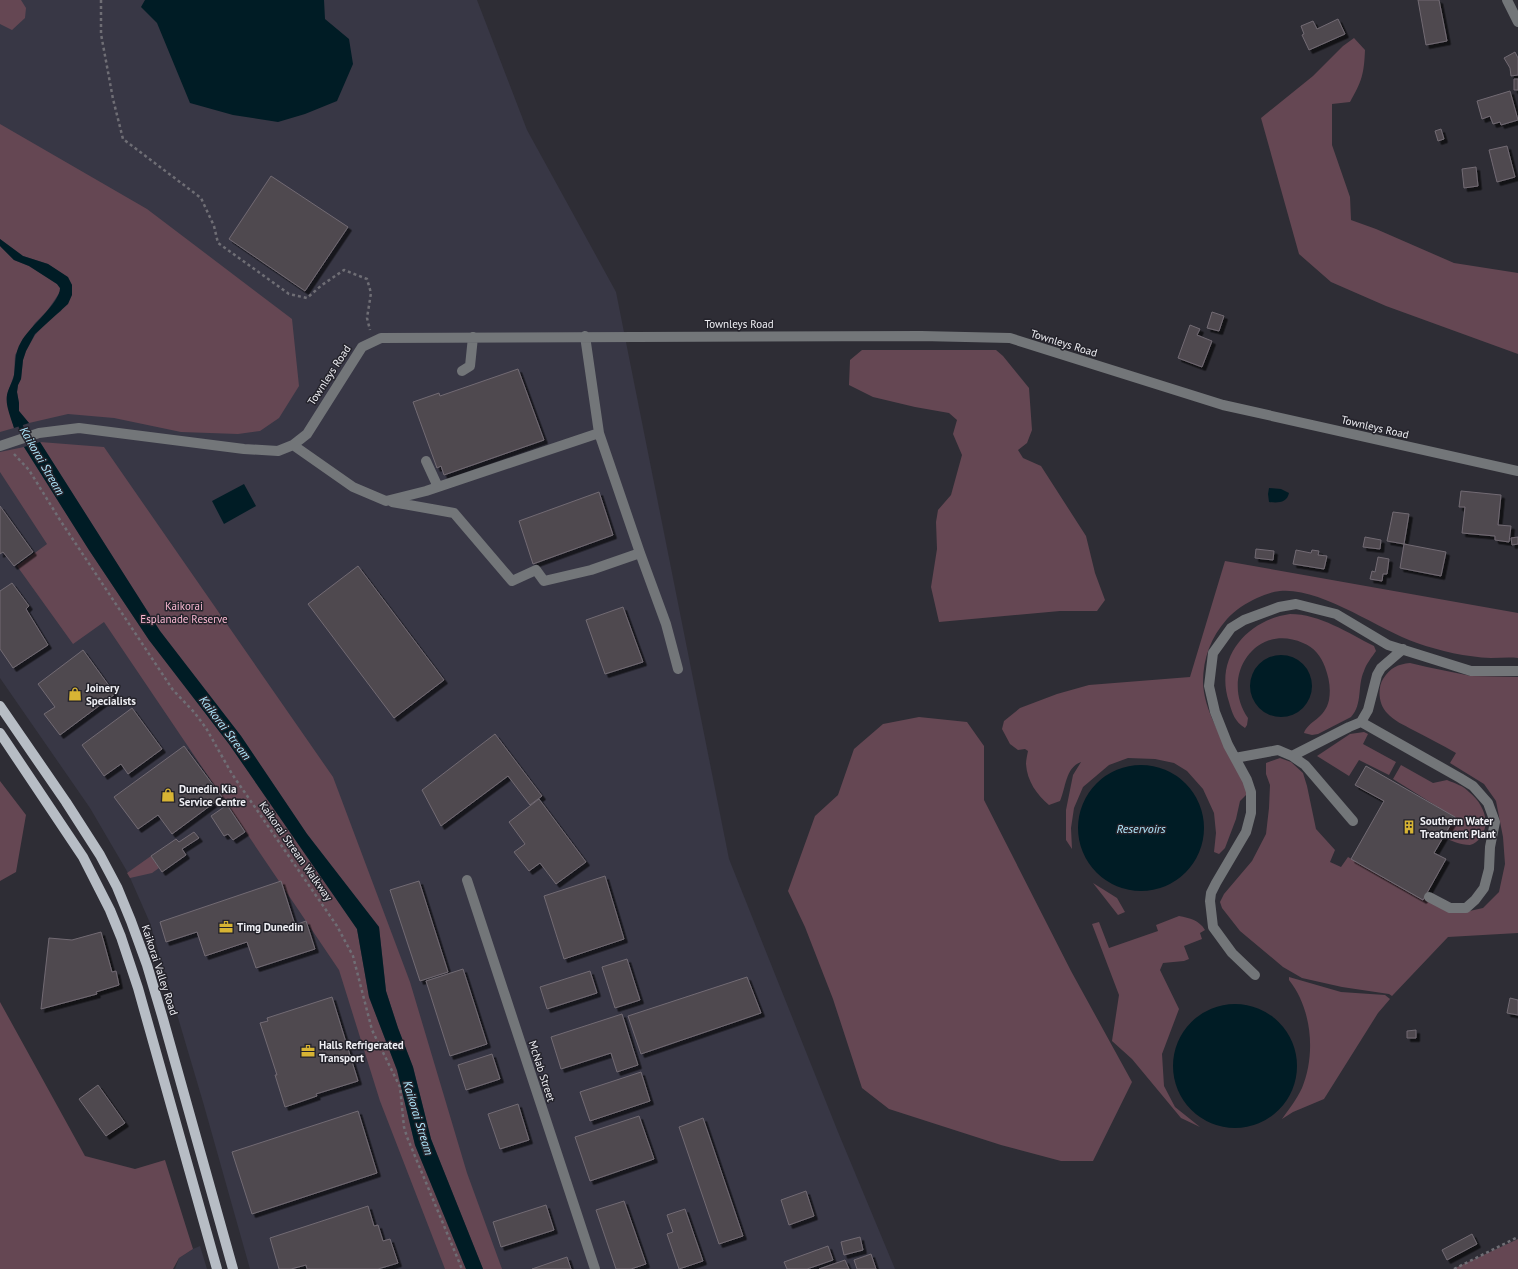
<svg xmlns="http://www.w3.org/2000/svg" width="1518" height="1269" font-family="'PT Sans',sans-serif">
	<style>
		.built { fill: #383745 }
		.green { fill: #654753 }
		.water { fill: #001c25 }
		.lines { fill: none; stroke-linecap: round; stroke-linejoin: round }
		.stream { stroke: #001c25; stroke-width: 4.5 }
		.building { fill: #4f4850; stroke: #726b73; filter: url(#shadow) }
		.path { stroke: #6f6e75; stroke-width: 2.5; stroke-dasharray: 3 3; stroke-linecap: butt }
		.minor { stroke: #737679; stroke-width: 10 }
		.major { stroke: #b7bdc5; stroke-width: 10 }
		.labels { text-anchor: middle; stroke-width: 3; stroke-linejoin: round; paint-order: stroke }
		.street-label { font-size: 11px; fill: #efeff4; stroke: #24232b }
		.park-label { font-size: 11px; fill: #f9b8d1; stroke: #24232b }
		.poi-label { font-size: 11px; font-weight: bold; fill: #efeff4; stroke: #24232b; text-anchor: start }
		.water-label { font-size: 12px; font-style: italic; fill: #b0eaff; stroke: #24232b }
	</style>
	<defs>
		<filter id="shadow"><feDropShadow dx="3.5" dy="3.5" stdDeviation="0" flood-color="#0009"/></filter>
	</defs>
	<rect width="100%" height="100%" fill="#2e2d35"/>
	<path class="built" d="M0,0h477l50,130 89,162 113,567 109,273 57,137h-645l-47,-167 -53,-179 -22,-50 -38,-65 -90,-130z
		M200,1246l7,23h-32l4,-11 14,-9z"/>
	<path class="green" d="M0,0h21l5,8 -1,10 -13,12 -12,-6z
		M1354,38l11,12c-1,24 -3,31 -15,52l-18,2v41l18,52 1,23 25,9 78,34 64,10v81l-132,-48 -55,-24 -32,-28 -38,-136 52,-42 30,-30z
		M0,124l147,85 145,110 7,67 -20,32 -19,13 -22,3 -57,-2 -67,-14 -46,-4 -39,9 -10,-12v-8l-2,-11 1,-7 3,-6 2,-19 3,-9 9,-16 17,-18 9,-6 11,-26 -5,-8 -19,-13 -25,-8 -23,-17z
		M0,246l14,14 15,6 28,18 3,4v4l-13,19 -12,12 -20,32 -1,20 -7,20v7l7,26 -14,4z
		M862,350h134l7,6 26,32 3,42 -5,13 -9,7 5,8 18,8 45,70 9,37 10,27 -8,11h-37l-121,11 -8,-35 6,-38 -1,-27 2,-12 13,-15 11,-40 -9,-21 4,-14 -8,-7 -34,-6 -42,-10 -24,-12 1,-25z
		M40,442l64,5 229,330 77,205 57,191 35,96h-19l-52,-130 -18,-72 -15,-39 -12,-37 -7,-64 -72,-93 -66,-98 -81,-105z
		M24,447l65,103 60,90 80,104 128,185 12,68 28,73 18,75 51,124h-21l-65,-168 -41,-131 -235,-348 -31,22 -56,-78 30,-22 -47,-72v-20z
		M1225,561l293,52v45c-9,-1 -18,0 -27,0 -25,-1 -51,-7 -74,-15 -40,-14 -96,-56 -137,-52 -9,1 -16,4 -23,7 -11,5 -22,12 -30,21 -16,18 -24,39 -24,63 1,39 35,75 44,112l-7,7 -4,18 -11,29 -6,6 -5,-2 2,-19 -2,-20 -11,-24 -16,-18 -13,-8 -19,-4 -27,-1 -19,7 -26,22 -9,21 -3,20 1,21 -6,-9v-30l7,-35 8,-13c-16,6 -15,26 -21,39l-11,4c-12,-10 -22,-24 -23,-41 0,-4 1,-8 2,-13l-3,-2 -7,1 -8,-6 -8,-15 2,-8 16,-13 37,-14 32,-9 101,-8z
		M1290,614c30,0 58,19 84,32l2,5c-4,6 -10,13 -12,20 -7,15 -1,33 -13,46l-33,17 -6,1 -8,-2c4,-12 21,-14 25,-33 2,-12 0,-22 -4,-33 -4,-11 -11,-20 -22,-24 -47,-21 -84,33 -55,75l-1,7 -2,3c-10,-6 -13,-15 -16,-26 -15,-44 18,-82 61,-88z
		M1410,663l17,4 44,9 47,1v256l-70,4 -56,59 -3,-2 -47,-7 -40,-9 -19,-11 -43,-36 -18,-23 -2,-6 4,-8 28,-33 14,-27 3,-26 1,-23 -4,-11v-11l14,-5 11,4 12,11 4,13 9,43 19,21 -5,12 11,5 7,-10 75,43 1,-2 41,14 18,-4 16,-16 6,-28 -2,-27 -7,-36 -12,-17 -34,-21 6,-10c-14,-8 -29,-16 -43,-23 -9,-5 -19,-9 -26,-17 -8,-8 -10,-24 -4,-34 7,-11 15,-15 27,-16z
		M919,717l48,5 17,24v54l87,171 61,111 -39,79h-32l-60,-16 -112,-36 -27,-21 -29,-89 -28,-72 -17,-36 27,-75 23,-21 16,-46 29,-25z
		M1364,732l4,2 -5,10 33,18 -7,13 -30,-15 -10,16 -32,-20 33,-22z
		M1401,765l32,18 14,-3c7,3 17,6 22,12 14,11 23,31 11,46 -2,3 -6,6 -10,7 -10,0 -18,-4 -27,-8l11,-20 -61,-38z
		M0,781l26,34 -10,57 -16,9z
		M151,856l8,12 -7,5 -22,5 -3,-5z
		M1093,883l24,15 8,14 -7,3z
		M1179,916c11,2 20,4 26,14l-5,3 2,6 -18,7 5,13 -5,2 -21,2 -3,7 19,39 -17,45 2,32 11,21 25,20 -19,-9 -49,-59 -20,-18 7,-46 -27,-71 7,-2 10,26 49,-17 -2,-6z
		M1289,977l52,15 44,3 5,4 -12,14 -54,86 -31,13 -11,7c7,-10 15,-20 20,-31 14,-34 10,-79 -13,-108z
		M0,1002l85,154 50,13 30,-9 28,89 -14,9 -6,11h-173z
		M1518,1239v30h-65z"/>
	<path class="water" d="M145,0h179l1,19 24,20 4,25 -16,37 -32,13 -27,8 -45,-7 -43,-12 -33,-80 -16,-16z
		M0,239l23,17 25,8 20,13 4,8v10l-4,9 -33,30 -9,17 -3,9 -2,19 -3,6 -1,7 2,11v8l10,12 -15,5c-3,-10 -9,-23 -7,-33 1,-7 6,-13 7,-20 2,-13 0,-21 7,-33 8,-15 39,-39 39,-54l-3,-4 -28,-18 -15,-6 -14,-14z
		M40,442l120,189 81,105 66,98 72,93 7,64 12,37 15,39 18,72 52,130h-17l-51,-124 -18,-75 -28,-73 -12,-68 -128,-185 -80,-104 -60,-90 -65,-103z
		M244,484l12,22 -32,18 -12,-23z
		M1269,488l12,1 8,4c-2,10 -11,10 -20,9l-1,-8z
		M1250 686a31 31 0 1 1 62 0a31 31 0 1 1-62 0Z
		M1078 828a63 63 0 1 1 126 0a63 63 0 1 1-126 0Z
		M1173 1066a62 62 0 1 1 124 0a62 62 0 1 1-124 0Z"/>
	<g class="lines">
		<path class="stream" d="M19,420l2,7 13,22"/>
	</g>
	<path class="building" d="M1418,0h21l8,41 -21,4z
		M1338,19l7,15 -36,16 -7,-15 2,-1 -3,-8 12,-5 4,8z
		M1515,52l3,6v17l-7,1 -1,-8 -6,-10z
		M1514,79h4v11h-4z
		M1510,91l8,29 -17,5 -1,-3 -7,2 -3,-8 -8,3 -5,-18z
		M1441,129l3,10 -6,2 -3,-10z
		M1507,146l8,31 -18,5 -8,-32z
		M1476,167l2,19 -14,2 -2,-19z
		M271,176l77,51 -43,64 -76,-52z
		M1212,312l12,4 -5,15 -12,-3z
		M1190,325l10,4 -3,6 15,6 -10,26 -24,-9z
		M518,369l26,71 -100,35 -3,-9 -4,2 -24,-66 26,-9 1,3z
		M1461,491l40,4 -3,30 13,1 -2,16 -14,-2v-4l-33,-3 3,-26h-6z
		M599,492l14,43 -80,29 -14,-43z
		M0,506l33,46 -19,14 -11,-14 -3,2z
		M1393,512l16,2 -5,30 -17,-3z
		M1365,537l16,3 -1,9 -17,-2z
		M1518,537v7l-6,1 -1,-7z
		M1404,544l42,8 -5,24 -41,-8z
		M1256,549l18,2 -1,9 -18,-2z
		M1296,550l15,3 1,-3 7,1 -1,4 9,1 -3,13 -31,-5z
		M1378,557l11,2 -2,15h-4l-1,7 -12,-2 2,-8 3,1z
		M358,566l86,114 -50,38 -86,-114z
		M12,583l17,23 -3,3 22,36 -35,23 -13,-19v-58z
		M623,607l20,55 -38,12 -19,-54z
		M83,650l32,44 -55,41 -16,-21 11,-7 -17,-23z
		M132,708l30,41 -34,25 -7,-10 -17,12 -22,-31z
		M495,734l47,62 -12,9 -22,-29 -67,50 -19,-36z
		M184,746l38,51 -50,37 -14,-19 -20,14 -24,-32z
		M1366,766l89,51 -21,36 12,6 -23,41 -72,-41 33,-58 -29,-16z
		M539,799l47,63 -30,22 -16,-21 -11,8 -15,-19 11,-8 -16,-22z
		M227,805l18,27 -12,8 -5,-6 -4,2 -13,-20z
		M194,832l5,6 -17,11 4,6 -24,17 -11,-16 25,-17 3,3z
		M605,876l19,63 -60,20 -20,-63z
		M281,881l14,44 11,-4 9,28 -59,19 -9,-26 -42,14 -8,-24 -31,10 -6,-20z
		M419,881l29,91 -28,9 -30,-91z
		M101,932l11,40 4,-1 3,14 -23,7 1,2 -56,15 8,-71 23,2z
		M627,959l13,41 -25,8 -13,-41z
		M463,969l24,75 -37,12 -24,-75z
		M590,971l7,22 -50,16 -7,-22z
		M747,977l14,36 -120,41 -13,-38z
		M332,997l26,84 -42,13 1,2 -32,11 -10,-32h2l-17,-52 8,-2 -1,-3z
		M1510,998l8,2v15l-11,-2z
		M622,1014l16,51 -21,7 -6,-19 -50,16 -10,-32z
		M1416,1030v8h-9v-7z
		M492,1054l8,25 -34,11 -8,-25z
		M641,1072l9,29 -60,20 -10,-29z
		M98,1085l27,38 -19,13 -27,-37z
		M518,1104l11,36 -29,9 -12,-35z
		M358,1111l19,62 -125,41 -20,-62z
		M639,1116l15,43 -64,22 -15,-44z
		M703,1118l40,118 -24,8 -40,-117z
		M806,1191l8,25 -25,9 -8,-25z
		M624,1201l22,63 -15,5h-15l-20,-59z
		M546,1205l8,25 -53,17 -8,-25z
		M368,1206l6,20 4,-1 5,16 7,-2 8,24 -20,6h-71l-1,-4 -15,4h-12l-9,-31z
		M685,1209l18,52 -24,8 -12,-35 6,-2 -6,-17z
		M1472,1234l5,10 -30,16 -5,-10z
		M860,1237l3,13 -19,5 -3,-13z
		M828,1246l5,14 -26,9h-20l-3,-7z
		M871,1254l5,15h-19l-3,-9z
		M567,1257l4,12h-39z
		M845,1260l4,9h-30z"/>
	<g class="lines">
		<path class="path" d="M101,0v34l12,65 10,40 78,59 13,28 4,17 71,51 18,4 15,-13 22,-15 23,9 4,14 -4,25 3,12
			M14,454l15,16 31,50 113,170 21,22 12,16 26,46 105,152 16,30 19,74 28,57 4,40 3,10 55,132
			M1454,1269l64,-32"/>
		<path class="minor" d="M1507,0l11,22
			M585,336l14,97 41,120 26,71 12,45
			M462,371l8,-5 3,-29
			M293,445l60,42 33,14 40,-10 173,-58
			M0,446l39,-13 40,-5 165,21 34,2 15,-6 14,-11 55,-87 19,-9 540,-2 89,2 213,67 295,66
			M426,461l12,26
			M392,502l62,11 58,68 24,-11 8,11 47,-11 49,-17
			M1361,722l99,56 13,8 15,17 7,19 -5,25 -1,22 -5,19 -9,12 -9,8h-16l-21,-11
			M1292,756l57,-29 12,-5 7,-12 9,-35 4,-7 22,-19
			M1235,758l43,-8 14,6 13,9 48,56
			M467,880l128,389
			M1255,975l-23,-22 -19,-26 -3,-26 1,-8 5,-10 30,-51 5,-19v-21l-4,-12 -19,-35 -13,-33 -6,-26 4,-33 18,-25 13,-8 35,-13 17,-3 40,10 52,31 83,26h47"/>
		<path class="major" d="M0,706l66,96 34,53 17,32 14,34 16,44 16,54 70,250
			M0,733l83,124 27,53 11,27 17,51 79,281"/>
	</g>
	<defs>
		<g id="shop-bare" transform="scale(1.08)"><path d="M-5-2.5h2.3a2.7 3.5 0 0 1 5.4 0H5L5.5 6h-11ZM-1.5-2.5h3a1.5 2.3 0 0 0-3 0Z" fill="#d7b434" stroke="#24232b" stroke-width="2.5" paint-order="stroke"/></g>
		<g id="building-bare" transform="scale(1.08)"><path d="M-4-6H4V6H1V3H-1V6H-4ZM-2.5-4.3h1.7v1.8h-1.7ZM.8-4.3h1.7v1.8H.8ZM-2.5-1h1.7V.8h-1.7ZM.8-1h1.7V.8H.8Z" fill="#d7b434" stroke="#24232b" stroke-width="2.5" paint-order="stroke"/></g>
		<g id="office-bare" transform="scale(1.08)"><path d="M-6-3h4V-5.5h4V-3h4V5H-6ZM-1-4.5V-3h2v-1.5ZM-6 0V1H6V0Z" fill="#d7b434" stroke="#24232b" stroke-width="2.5" paint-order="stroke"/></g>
	</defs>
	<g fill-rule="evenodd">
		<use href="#shop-bare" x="75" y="694"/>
		<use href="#shop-bare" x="168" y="795"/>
		<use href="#building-bare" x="1409" y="827"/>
		<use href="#office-bare" x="226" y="927"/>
		<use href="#office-bare" x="308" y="1051"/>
	</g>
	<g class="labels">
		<g class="street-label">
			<text x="739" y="328">Townleys Road</text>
			<text transform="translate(1064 343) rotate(17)" y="4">Townleys Road</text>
			<text transform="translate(329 375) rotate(-57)" y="4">Townleys Road</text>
			<text transform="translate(1375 427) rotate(13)" y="4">Townleys Road</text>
			<text transform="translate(296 851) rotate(55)" y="4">Kaikorai Stream Walkway</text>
			<text transform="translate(160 970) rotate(72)" y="4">Kaikorai Valley Road</text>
			<text transform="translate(542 1071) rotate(72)" y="4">McNab Street</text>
		</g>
		<g class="park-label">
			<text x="184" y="610">Kaikorai<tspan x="184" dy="13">Esplanade Reserve</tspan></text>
		</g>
		<g class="poi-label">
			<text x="86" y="692">Joinery<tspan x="86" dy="13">Specialists</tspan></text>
			<text x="179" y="793">Dunedin Kia<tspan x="179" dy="13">Service Centre</tspan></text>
			<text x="1420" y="825">Southern Water<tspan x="1420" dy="13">Treatment Plant</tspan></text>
			<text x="237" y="931">Timg Dunedin</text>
			<text x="319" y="1049">Halls Refrigerated<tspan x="319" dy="13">Transport</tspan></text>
		</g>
		<g class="water-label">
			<text transform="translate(42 461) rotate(60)" y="4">Kaikorai Stream</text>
			<text transform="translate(225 728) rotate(53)" y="4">Kaikorai Stream</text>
			<text x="1141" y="833">Reservoirs</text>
			<text transform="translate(418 1118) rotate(73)" y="4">Kaikorai Stream</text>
		</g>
	</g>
</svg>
